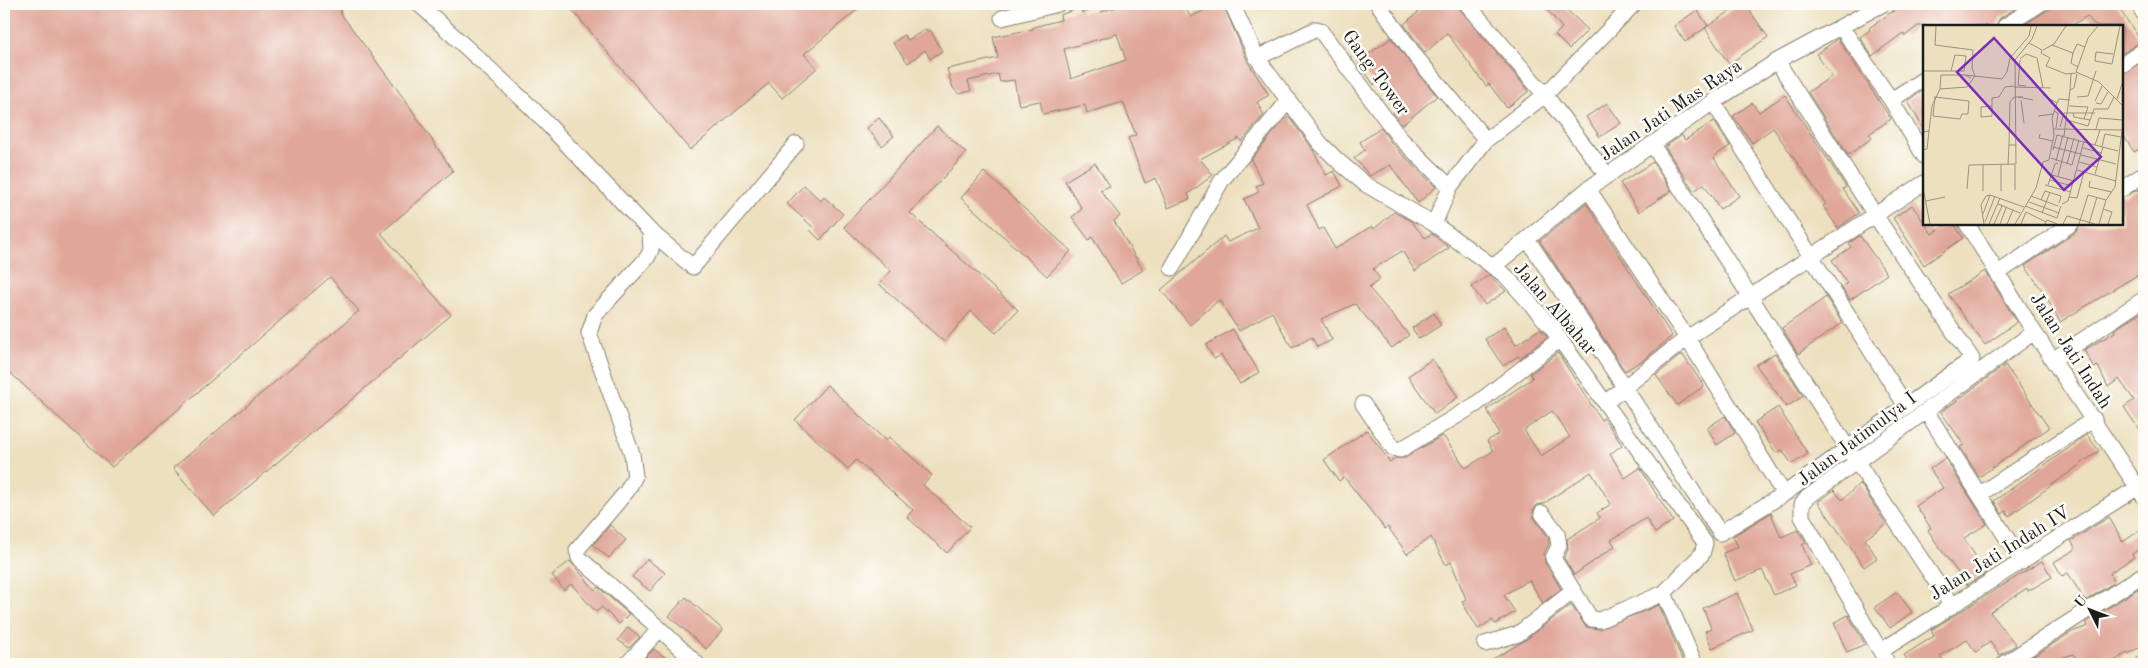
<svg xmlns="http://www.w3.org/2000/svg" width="2148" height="668" font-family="'Old Standard TT',serif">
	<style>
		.building { fill: #e0a699; fill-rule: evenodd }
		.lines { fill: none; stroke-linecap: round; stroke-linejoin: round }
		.minor-casing { stroke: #847e6e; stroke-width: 17 }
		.minor { stroke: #fff; stroke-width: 15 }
		.labels { text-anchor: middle; stroke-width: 5; stroke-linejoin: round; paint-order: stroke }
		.street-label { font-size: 19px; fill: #1c1c1c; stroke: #fdfcf7 }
		.inset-road { fill: none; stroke: #99927e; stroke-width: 1 }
		.view { fill: #7b2cbf; fill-opacity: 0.15; stroke: #7b2cbf; stroke-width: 2.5 }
		.inset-edge { fill: none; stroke: #1c1c1c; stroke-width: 2.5 }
	</style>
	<rect width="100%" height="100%" fill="#fdfcf7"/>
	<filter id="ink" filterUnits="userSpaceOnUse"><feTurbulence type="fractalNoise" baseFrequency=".02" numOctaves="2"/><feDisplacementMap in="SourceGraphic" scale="10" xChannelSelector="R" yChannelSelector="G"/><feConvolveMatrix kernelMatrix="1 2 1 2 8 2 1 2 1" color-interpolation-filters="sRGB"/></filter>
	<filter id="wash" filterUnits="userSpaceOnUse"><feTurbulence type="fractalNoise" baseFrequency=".0096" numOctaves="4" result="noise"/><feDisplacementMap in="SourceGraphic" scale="20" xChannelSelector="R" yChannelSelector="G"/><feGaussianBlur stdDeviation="1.12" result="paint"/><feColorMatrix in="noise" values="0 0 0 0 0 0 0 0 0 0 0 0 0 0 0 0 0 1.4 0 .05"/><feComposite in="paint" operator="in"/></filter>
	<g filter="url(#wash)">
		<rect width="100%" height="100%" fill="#ede0bf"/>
		<g id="blocks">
			<path class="building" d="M4,4h335l2,10 64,86 48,71 -72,62 70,82 -237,201 -41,-48 186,-157 -29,-34 -218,190 -108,-100z
				M567,4h297l-60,50 13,14 -35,30 -13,-15 -79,67z
				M1126,4h56l9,13 26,-13h6l25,58 21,33 -12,7 7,13 -23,27 -2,-4 -39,21 13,16 -25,19 2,5 -22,9 -12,-30 -11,5 -3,-8 -14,-37 8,-3 -13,-33 -36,11 -2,-8 -42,9 -3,-13 -21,4 -5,-25 -14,2 -2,-8 -30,7 3,10 -12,3 -6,-6 -6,-19 51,-11 -5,-21 40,-8v-2l28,-7 -1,-5 20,-7 2,5 17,-5 2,4zM1117,34l9,26 -55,19 -7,-30z
				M1428,4h30l2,6 69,81 -22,17 -18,-24 -3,2 -39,-53 -22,20 -21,-29z
				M1543,4h18l27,26 -19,19 -14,-14 7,-7z
				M1741,4h4l23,33 -39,27 -24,-36z
				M1903,4h114l2,2 -19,12 -4,8h-78l-13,10 -2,-3 -31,23 -12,-19 10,-7 -1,-2z
				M2058,4h58l25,37 -19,13v-28h-27l-8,-10 -16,10h-49z
				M1697,10l11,16 -23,16 -11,-16z
				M926,29l2,3 2,-2 12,21 -12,8 -5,-9 -17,13 -15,-20 11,-8 4,5z
				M1391,38l46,58 -35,29 -9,-12 4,-4 -19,-27 -4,3 -16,-23z
				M1838,39l53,80 -22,15 3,4 -24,17 -40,-63 24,-16 -16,-22z
				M2144,61v85l-10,6 -12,-19v-59z
				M1924,90v40l-16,-29z
				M1785,95l61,92 -3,2 16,24 -21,15 -15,-22 3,-2 -53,-76 -21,15 -19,-27 19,-13 7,9z
				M1607,103l14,20 -21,14 -14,-20z
				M1289,117l23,31 14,27 8,-4 8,15 -35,19 12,25 4,-2 12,21 37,-23 2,3 20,-17 17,9 14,17 7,-4 17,14 -34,23 -13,-20 -29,18 7,10 -11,9 40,47 -17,13 -37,-44 -34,15 11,21 -15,7 -5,-10 -20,11 -20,-36 -33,19 -20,-31 -29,25 -29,-35 63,-54 4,6 30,-14 -14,-29 15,-7 -3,-6 7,-3 -12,-23 33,-40z
				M879,118l15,18 -12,10 -15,-18z
				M1714,121l16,25 -17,11 26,39 -19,13 -16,-25 -10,7 -29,-44 17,-12 3,5z
				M937,126l29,27 -56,60 108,97 -22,23 -25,-22 -27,31 -65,-58 12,-13 -47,-44z
				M1381,128l11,16 44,43 -18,16 -28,-38 -20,11 -16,-18 11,-8 -5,-8z
				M1653,162l18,29 -32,21 -19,-29z
				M1095,163l15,23 -10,4 20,26 -6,5 29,49 -22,13 -29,-46 -3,3 -17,-23 10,-8 -17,-28z
				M984,172l87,79 -24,25 -86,-78z
				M804,185l17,16 3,-4 19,17 -23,26 -10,-10 3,-3 -26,-23z
				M2139,189l5,7v75l-84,51 -12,-22h1l-24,-34 51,-34 4,-8h42v-26z
				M1586,203l86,133 -27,23 -20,12 -85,-130z
				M1912,205l20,29 15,-10h7l9,14 -39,27 -31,-47z
				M1860,236l27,38 -37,26 -9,-13 6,-4 -15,-23 19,-13 -2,-4z
				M1985,271l32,51 -32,23 -37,-51z
				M1489,275l17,16 -21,14 -13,-18z
				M1826,297l16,26 -44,31 -16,-26z
				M1434,313l7,12 -22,14 -7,-11z
				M2140,313l4,7v117l-20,-30 10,-7 -15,-21 -11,8 -10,-21 -4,2 -10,-18 31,-18 -1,-2z
				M1504,327l12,18 24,-16 7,8 -27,21 -2,-2 -15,10 -18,-27z
				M1233,329l26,43 -19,12 -19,-29 -7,4 -8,-14z
				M1558,353l43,67 3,-2 18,27 -12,9 15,24 15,-10 33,53 -18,12 -9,-15 -35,22 4,6 -41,29 -10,-17 4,-8 -1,-11 33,-21 -3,-5 14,-9 -20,-32 -48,32 -6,1 -4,5 1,8 14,19 1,7 -5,10 1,9 16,26 -18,14 -14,-23 -25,15 11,17 -20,12 -3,-4 -14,9 -16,-27 4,-3 -15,-37 -5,3 -15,-28 -24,17 -19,-27 -3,2 -41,-52 -5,4 -15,-21 43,-30 23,32 6,-4h9l36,-22 3,1 22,31 27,-17 -6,-10 12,-7 -12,-25 46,-31 -3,-4zM1552,411l18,26 -29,19 -17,-26z
				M1775,353l28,43 -16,11 -31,-42z
				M1682,354l22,32 -27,19 -21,-30z
				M1432,359l26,38 -23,17 -27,-38z
				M2005,365l44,63 -70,49 -19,-30 4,-2 -23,-33z
				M827,385l59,56 3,-4 43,38 -9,10 47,42 -23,26 -40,-36 6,-7 -57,-50 -8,9 -53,-49z
				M1778,407l30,47 -16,10 -10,-14 -6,3 -21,-31z
				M1725,416l10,17 -18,12 -10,-17z
				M2087,435l12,16 -90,65 -3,-5 -4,3 -8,-13z
				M1945,458l42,66 -23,14 22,35 -19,12 -28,-38 -11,-17 3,-2 -15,-22 27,-18 -13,-19z
				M1860,483l26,41 -21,15 12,19 -13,9 -46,-65 16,-12 8,10z
				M1771,513l10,24 17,-7 8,13 -4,2 9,20 -21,9 6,11 -22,10 -12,-25 -27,11 -12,-28 15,-6 -5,-11z
				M2109,517l14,25 21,-15v19l-12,8 2,3 -24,16 3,10 -28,18 -17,-28 -6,3 -8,-14 22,-13 -5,-8z
				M610,525l16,15 -17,18 -16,-13z
				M647,559l18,14 -15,18 -18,-14z
				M570,561l25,29 3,-3 31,27 -10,10 -17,-17 -6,5 -25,-28 -7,6 -12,-15z
				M2042,561l10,16 -24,14 -1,-3 -37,24 26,33 -16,10 -10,-13 -14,10 -9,-12 -27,16 6,8h-36l-6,-9 30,-19 -3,-6z
				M2144,585v59l-15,10 -1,-2 -18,12h-30l-7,-10 -29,10h-23l51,-32 16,-6 -3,-3z
				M1897,592l15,20 -22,16 -15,-21z
				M1737,593l16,37 -41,18 -7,-17 6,-3 -8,-20z
				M686,597l37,33 -17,19 -37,-33z
				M1571,605l15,22 13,2 60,-24 25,59h-200l40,-23z
				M1848,615l17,29 -18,8 -13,-29z
				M628,627l12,10 -11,11 -11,-8z
				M654,649l20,15h-26l-5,-4z"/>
		</g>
	</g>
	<g filter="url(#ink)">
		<use href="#blocks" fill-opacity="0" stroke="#847e6e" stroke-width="1"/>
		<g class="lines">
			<g class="minor-casing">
				<path id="minor" d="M419,4l112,103 119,124 43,36 103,-123
					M1232,4l25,54 63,85 18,18 27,23 69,40 72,52 45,51 154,216 -3,11 -38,39 31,71
					M1378,4l38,53 70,83
					M1467,4l78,91 62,80
					M2138,4l6,10
					M1002,18l56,-14
					M2005,26l35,-22
					M1842,28l49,72 33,56
					M1257,58l59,-29 4,1 79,107 51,50
					M2122,65l22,-15
					M1891,100l33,-21
					M1713,102l193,304
					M1652,144l195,303 105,159
					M1588,189l99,149 97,156
					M2122,189l22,-15
					M1434,224l16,-37 36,-47 59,-45 89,-91
					M1967,224l67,108 110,165
					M650,231l1,19 -4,8 -52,57 -6,18 43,121 3,22 -8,15 -50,59 2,8 81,71 37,35
					M1528,240l192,293 64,-39 188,-135 -97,-144 -98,-154
					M1493,267l95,-78 125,-87 64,-41 106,-57
					M1172,268l50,-88 67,-80
					M1998,273l73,-49
					M1551,327l24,-16
					M2054,359l90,-60
					M1606,402l81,-64 237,-155
					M1363,404l30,44 7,2 75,-45 85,-66
					M1926,411l96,151
					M1980,494l114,-75
					M1542,513l15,20 2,13 -6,12 38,61 9,1 64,-27
					M1485,644l33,-10 54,-42
					M1881,651l257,-164
					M627,664l33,-35
					M1888,664l-86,-147v-13l6,-7 226,-165
					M2004,664l140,-90
					M2143,664l1,-1"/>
			</g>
			<use href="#minor" class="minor"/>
		</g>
	</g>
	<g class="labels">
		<g class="street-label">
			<text transform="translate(1377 72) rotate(54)" y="7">Gang Tower</text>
			<text transform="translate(1670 109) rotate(-34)" y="7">Jalan Jati Mas Raya</text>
			<text transform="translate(1556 308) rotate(49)" y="7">Jalan Albahar</text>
			<text transform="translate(2072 350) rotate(57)" y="7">Jalan Jati Indah</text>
			<text transform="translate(1856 438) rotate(-37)" y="7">Jalan Jatimulya I</text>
			<text transform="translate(1999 552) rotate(-32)" y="7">Jalan Jati Indah IV</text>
		</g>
	</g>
	<g transform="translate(1923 25)">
		<rect width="200" height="200" fill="#ede0bf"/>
		<path class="inset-road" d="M13,1l-1,19 38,5 -1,18 3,8M175,1l-10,12 -12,34 23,10 24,24M106,18l13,7 -1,3 9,5 -4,8 20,8 10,-1M129,20l21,8M120,25l11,-6 12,-18M190,29l-17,-2 -1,9 17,3 8,-38M97,34l6,-5 11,4 6,30M97,35l-2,25 8,1M155,42l-7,-4 2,-10 4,-9 8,3M0,46h41l2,-15 -11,-1 -4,16M42,50l37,4 5,-7 3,-14 19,-22 2,-10M91,62l37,1M17,64l27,-2 8,-11M147,65l1,-16M120,70l14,8M11,72h1l34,4 -1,13h-6l-2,5 -27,-3 2,-19M95,72l15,3M154,72l11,-1 8,-25M194,74l6,-18M98,75l3,23M172,76l7,-15M173,78l5,1 7,-12M69,81l-11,1v10l11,-1v-18l7,-1 6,-10 9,-1M146,81l19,1 -4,12M131,86l4,2 -2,15M150,88l1,4 16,3M115,91l15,-2M144,95l21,6 6,-17h14l6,-12M137,102l4,-14h31M130,104l69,1M173,104l3,-11 24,2M6,106l3,-25 8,-17 1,-14h24l6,3M0,107l6,-1 -2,18 -4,1M117,109l-1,4 14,3M134,110l61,16M141,111l6,-46 4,-2 3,-14M93,120h-7l1,-43 4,-5h9M172,120l5,-15M179,121l3,-12 16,3M130,122l28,7M160,123l19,5M130,125l4,-15M158,130l35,9M128,133l21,7 7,-25M133,136l7,-26M156,137l18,5M144,139l7,-26M85,140l1,-20M92,140v25M154,145l39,11M172,149l8,-27M129,150l22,6M135,151l10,-39M127,155l22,6M167,156l-1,6 23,5M122,160l26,7M125,160l7,-21 3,-1M192,162l8,-64M0,163l7,36M44,164l2,-24 47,-1 -1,-104 17,-21 5,-13M60,166v-26M78,166v-26M67,170l34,12M108,171l27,10M146,172l8,1 7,-26M118,175l4,-9 16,5 -2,7M3,176l19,-4M106,177l30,11M75,179l22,9M139,179l6,-3 16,-60M102,181l32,12 4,-12M180,184l9,3 -4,12M119,188l8,-21M60,189l7,-19M62,197l10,-26M61,199l-3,-19 5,-9 4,-1M66,199l11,-26M71,199l8,-18M77,199l6,-16M84,199l6,-14M92,199l21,-36 7,-26 6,-2 5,-25 -2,-17 5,-15 2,-4 11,1M98,199l5,-12 20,10M122,199l2,-4 10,4M140,199l4,-8 28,8M156,199l9,-29 18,5M166,199l8,-27M176,199l7,-24 9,-13"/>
		<path class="view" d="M71,13l107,119 -37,33 -107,-118z"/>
		<rect width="200" height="200" class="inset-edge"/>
	</g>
	<rect width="2148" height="668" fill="none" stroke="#fdfcf7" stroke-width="20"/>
	<g transform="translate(2090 610) rotate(312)" stroke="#fdfcf7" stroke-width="4" paint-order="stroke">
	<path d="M0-4L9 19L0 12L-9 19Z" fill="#1c1c1c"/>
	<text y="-8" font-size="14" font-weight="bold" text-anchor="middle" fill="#1c1c1c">U</text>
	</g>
</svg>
